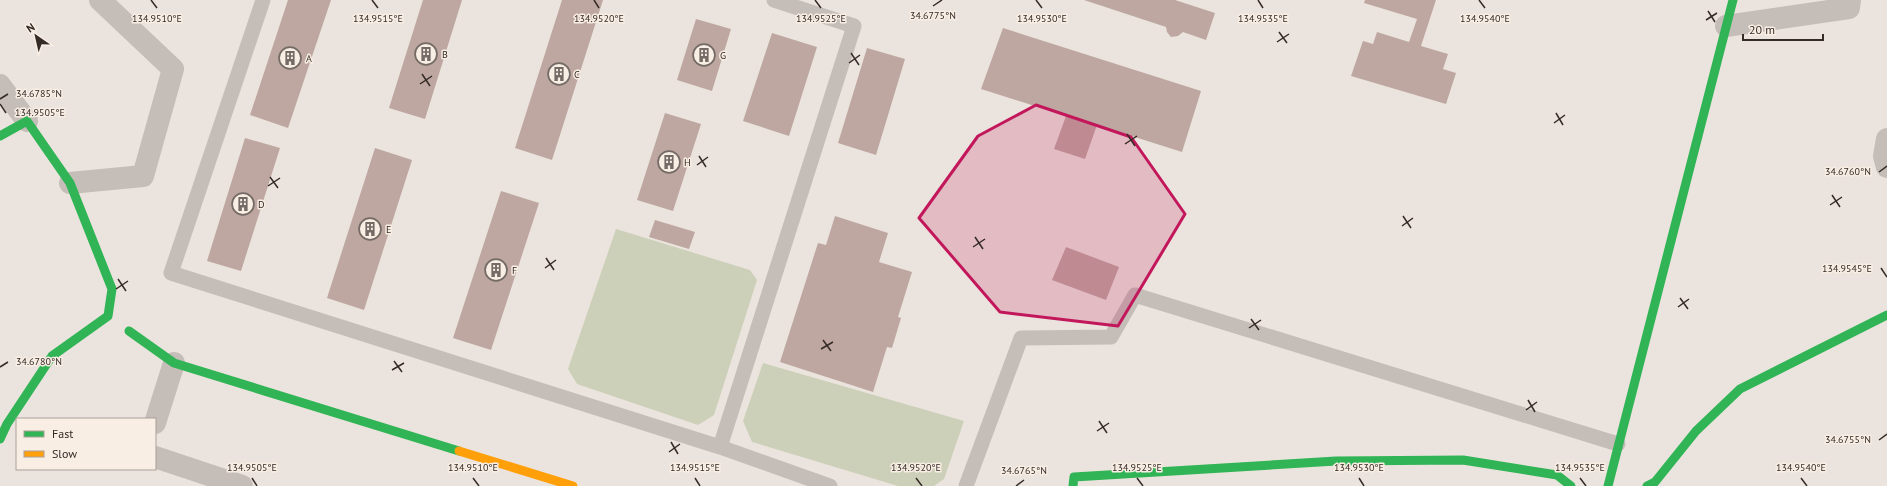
<svg xmlns="http://www.w3.org/2000/svg" width="1887" height="486" font-family="'PT Sans',sans-serif">
	<style>
		.green { fill: #cdd0b8 }
		.building { fill: #bea7a0 }
		.lines { fill: none; stroke-linecap: round; stroke-linejoin: round }
		.lane { stroke: #c4bdb8; stroke-width: 15 }
		.street { stroke: #c4bdb8; stroke-width: 22 }
		.fast { stroke: #30b455; stroke-width: 9 }
		.slow { stroke: #ff9f0a; stroke-width: 9 }
		.marked { fill: #c2185b; fill-opacity: 0.2; stroke: #c2185b; stroke-width: 3; stroke-linejoin: round }
		.ticks { fill: none; stroke: #342a26; stroke-width: 1.5 }
		.labels { text-anchor: middle; stroke-width: 3; stroke-linejoin: round; paint-order: stroke }
		.poi-label { font-size: 10px; fill: #342a26; stroke: #f9eee4; text-anchor: start }
		.ticks-label { font-size: 10px; text-anchor: middle; fill: #342a26; stroke: #f9eee4; stroke-width: 3; stroke-linejoin: round; paint-order: stroke }
	</style>
	<rect width="100%" height="100%" fill="#ebe4de"/>
	<path class="green" d="M616,229l134,41 7,10 -43,135 -16,10 -121,-41 -9,-15z
		M763,363l201,58 -20,58 -10,7h-36l-146,-44 -9,-21z"/>
	<path class="building" d="M288,0h43l-43,128 -38,-13z
		M423,0h39l-37,119 -36,-11z
		M562,0h41l-51,160 -37,-12z
		M1084,0h91l40,13 -9,27 -23,-8 -5,4 -7,1 -4,-5 -1,-5z
		M1365,0h71l-15,46 27,8 -5,15 13,4 -10,31 -95,-28 12,-35 10,3 4,-12 32,10 8,-23 -53,-16z
		M696,19l35,10 -19,62 -35,-11z
		M1003,28l198,63 -19,61 -85,-27 -12,34 -31,-10 12,-33 -85,-27z
		M772,33l45,14 -28,89 -46,-15z
		M867,48l38,11 -29,96 -38,-12z
		M665,113l36,11 -28,87 -36,-11z
		M245,138l35,10 -39,123 -34,-10z
		M375,148l37,12 -48,150 -37,-12z
		M501,191l38,12 -48,147 -38,-12z
		M835,216l53,17 -9,29 33,10 -14,45 3,1 -9,30 -5,-1 -14,45 -93,-30 38,-119 8,2z
		M655,220l40,12 -6,17 -40,-12z
		M1066,247l53,20 -13,33 -54,-20z"/>
	<g class="lines">
		<path class="lane" d="M263,0l-92,273 549,174 110,39
			M720,447l134,-421 -80,-26
			M966,486l55,-148 90,-1 24,-42 483,149"/>
		<path class="street" d="M1726,26l123,-18 1,-8
			M0,85l27,36
			M1887,139l-3,17 3,11
			M70,183l73,-7 30,-107 -73,-69
			M155,423l19,-60
			M155,457l87,29"/>
		<path class="fast" d="M0,136l27,-15 43,62 42,106 -4,27 -56,40 -45,68 -7,15
			M129,331l45,32 285,88
			M1073,486l1,-9 262,-16 127,-1 94,15 14,11
			M1608,486l125,-486
			M1647,486l8,-4 41,-51 44,-42 147,-74"/>
		<path class="slow" d="M459,451l114,35"/>
	</g>
	<path class="marked" d="M1036,105l95,32 54,77 -67,112 -118,-14 -81,-94 59,-82z"/>
	<path class="ticks" d="M151,0l6,8M372,0l6,8M594,0l5,8M815,0l6,8M1036,0l6,8M1258,0l5,8M1479,0l6,8M933,6l9,-6M1708,11l7,11M1706,20l11,-7M1279,32l8,11M1277,42l12,-8M851,53l8,12M849,63l11,-8M422,74l8,12M420,84l12,-8M0,99l8,-5M0,104l6,9M1556,113l7,12M1554,123l11,-8M1127,134l8,12M1125,144l12,-8M699,156l7,11M697,165l11,-8M1879,172l8,-6M270,177l8,11M268,186l12,-8M1832,195l8,12M1830,205l12,-8M1403,216l8,12M1402,226l11,-8M975,237l8,12M973,247l12,-8M546,258l8,12M545,268l11,-8M1881,268l6,9M118,279l8,12M116,289l12,-8M1680,298l8,11M1678,307l11,-8M1251,319l8,11M1249,328l12,-8M823,340l8,11M821,349l12,-7M394,361l8,11M0,367l8,-5M392,370l12,-7M1528,400l7,12M1526,410l11,-8M1099,421l8,12M1097,431l12,-8M1879,440l8,-6M671,442l7,12M669,452l11,-8M252,478l5,8M473,478l6,8M695,478l5,8M916,478l6,8M1137,478l6,8M1359,478l5,8M1580,478l6,8M1801,478l6,8M1016,486l8,-6"/>
	<defs>
		<g id="building-ring" transform="scale(1.15)"><circle r="9.5" fill="#f9eee4" stroke="#746b66" stroke-width="1.5"/><path d="M-4-6H4V6H1V3H-1V6H-4ZM-2.5-4.3h1.7v1.8h-1.7ZM.8-4.3h1.7v1.8H.8ZM-2.5-1h1.7V.8h-1.7ZM.8-1h1.7V.8H.8Z" fill="#746b66"/></g>
	</defs>
	<g fill-rule="evenodd">
		<use href="#building-ring" x="426" y="54"/>
		<use href="#building-ring" x="704" y="55"/>
		<use href="#building-ring" x="290" y="58"/>
		<use href="#building-ring" x="559" y="74"/>
		<use href="#building-ring" x="669" y="162"/>
		<use href="#building-ring" x="243" y="204"/>
		<use href="#building-ring" x="370" y="229"/>
		<use href="#building-ring" x="496" y="270"/>
	</g>
	<g class="labels">
		<g class="poi-label">
			<text x="442" y="58">B</text>
			<text x="720" y="59">G</text>
			<text x="306" y="62">A</text>
			<text x="574" y="78">C</text>
			<text x="684" y="166">H</text>
			<text x="258" y="208">D</text>
			<text x="386" y="233">E</text>
			<text x="512" y="274">F</text>
		</g>
	</g>
	<g class="ticks-label">
		<text x="933" y="19">34.6775°N</text>
		<text x="1485" y="22">134.9540°E</text>
		<text x="157" y="22">134.9510°E</text>
		<text x="378" y="22">134.9515°E</text>
		<text x="599" y="22">134.9520°E</text>
		<text x="821" y="22">134.9525°E</text>
		<text x="1042" y="22">134.9530°E</text>
		<text x="1263" y="22">134.9535°E</text>
		<text x="39" y="97">34.6785°N</text>
		<text x="40" y="116">134.9505°E</text>
		<text x="1848" y="175">34.6760°N</text>
		<text x="1847" y="272">134.9545°E</text>
		<text x="39" y="365">34.6780°N</text>
		<text x="1848" y="443">34.6755°N</text>
		<text x="252" y="471">134.9505°E</text>
		<text x="473" y="471">134.9510°E</text>
		<text x="695" y="471">134.9515°E</text>
		<text x="916" y="471">134.9520°E</text>
		<text x="1137" y="471">134.9525°E</text>
		<text x="1359" y="471">134.9530°E</text>
		<text x="1580" y="471">134.9535°E</text>
		<text x="1801" y="471">134.9540°E</text>
		<text x="1024" y="474">34.6765°N</text>
	</g>
	<rect x="16" y="418" width="140" height="52" fill="#f9eee4" stroke="#aaa098"/>
	<rect x="24" y="431" width="20" height="6" fill="#30b455" stroke="#aaa098"/>
	<text x="52" y="438" font-size="12" fill="#342a26">Fast</text>
	<rect x="24" y="451" width="20" height="6" fill="#ff9f0a" stroke="#aaa098"/>
	<text x="52" y="458" font-size="12" fill="#342a26">Slow</text>
	<g transform="translate(36 36) rotate(326)" stroke="#f9eee4" stroke-width="3" paint-order="stroke">
	<path d="M0-3L7 15L0 10L-7 15Z" fill="#342a26"/>
	<text y="-6" font-size="11" font-weight="bold" text-anchor="middle" fill="#342a26">N</text>
	</g>
	<path d="M1743 34v6h80v-6" fill="none" stroke="#342a26" stroke-width="2"/>
	<text x="1749" y="34" font-size="12" fill="#342a26" stroke="#f9eee4" stroke-width="3" paint-order="stroke">20 m</text>
</svg>
